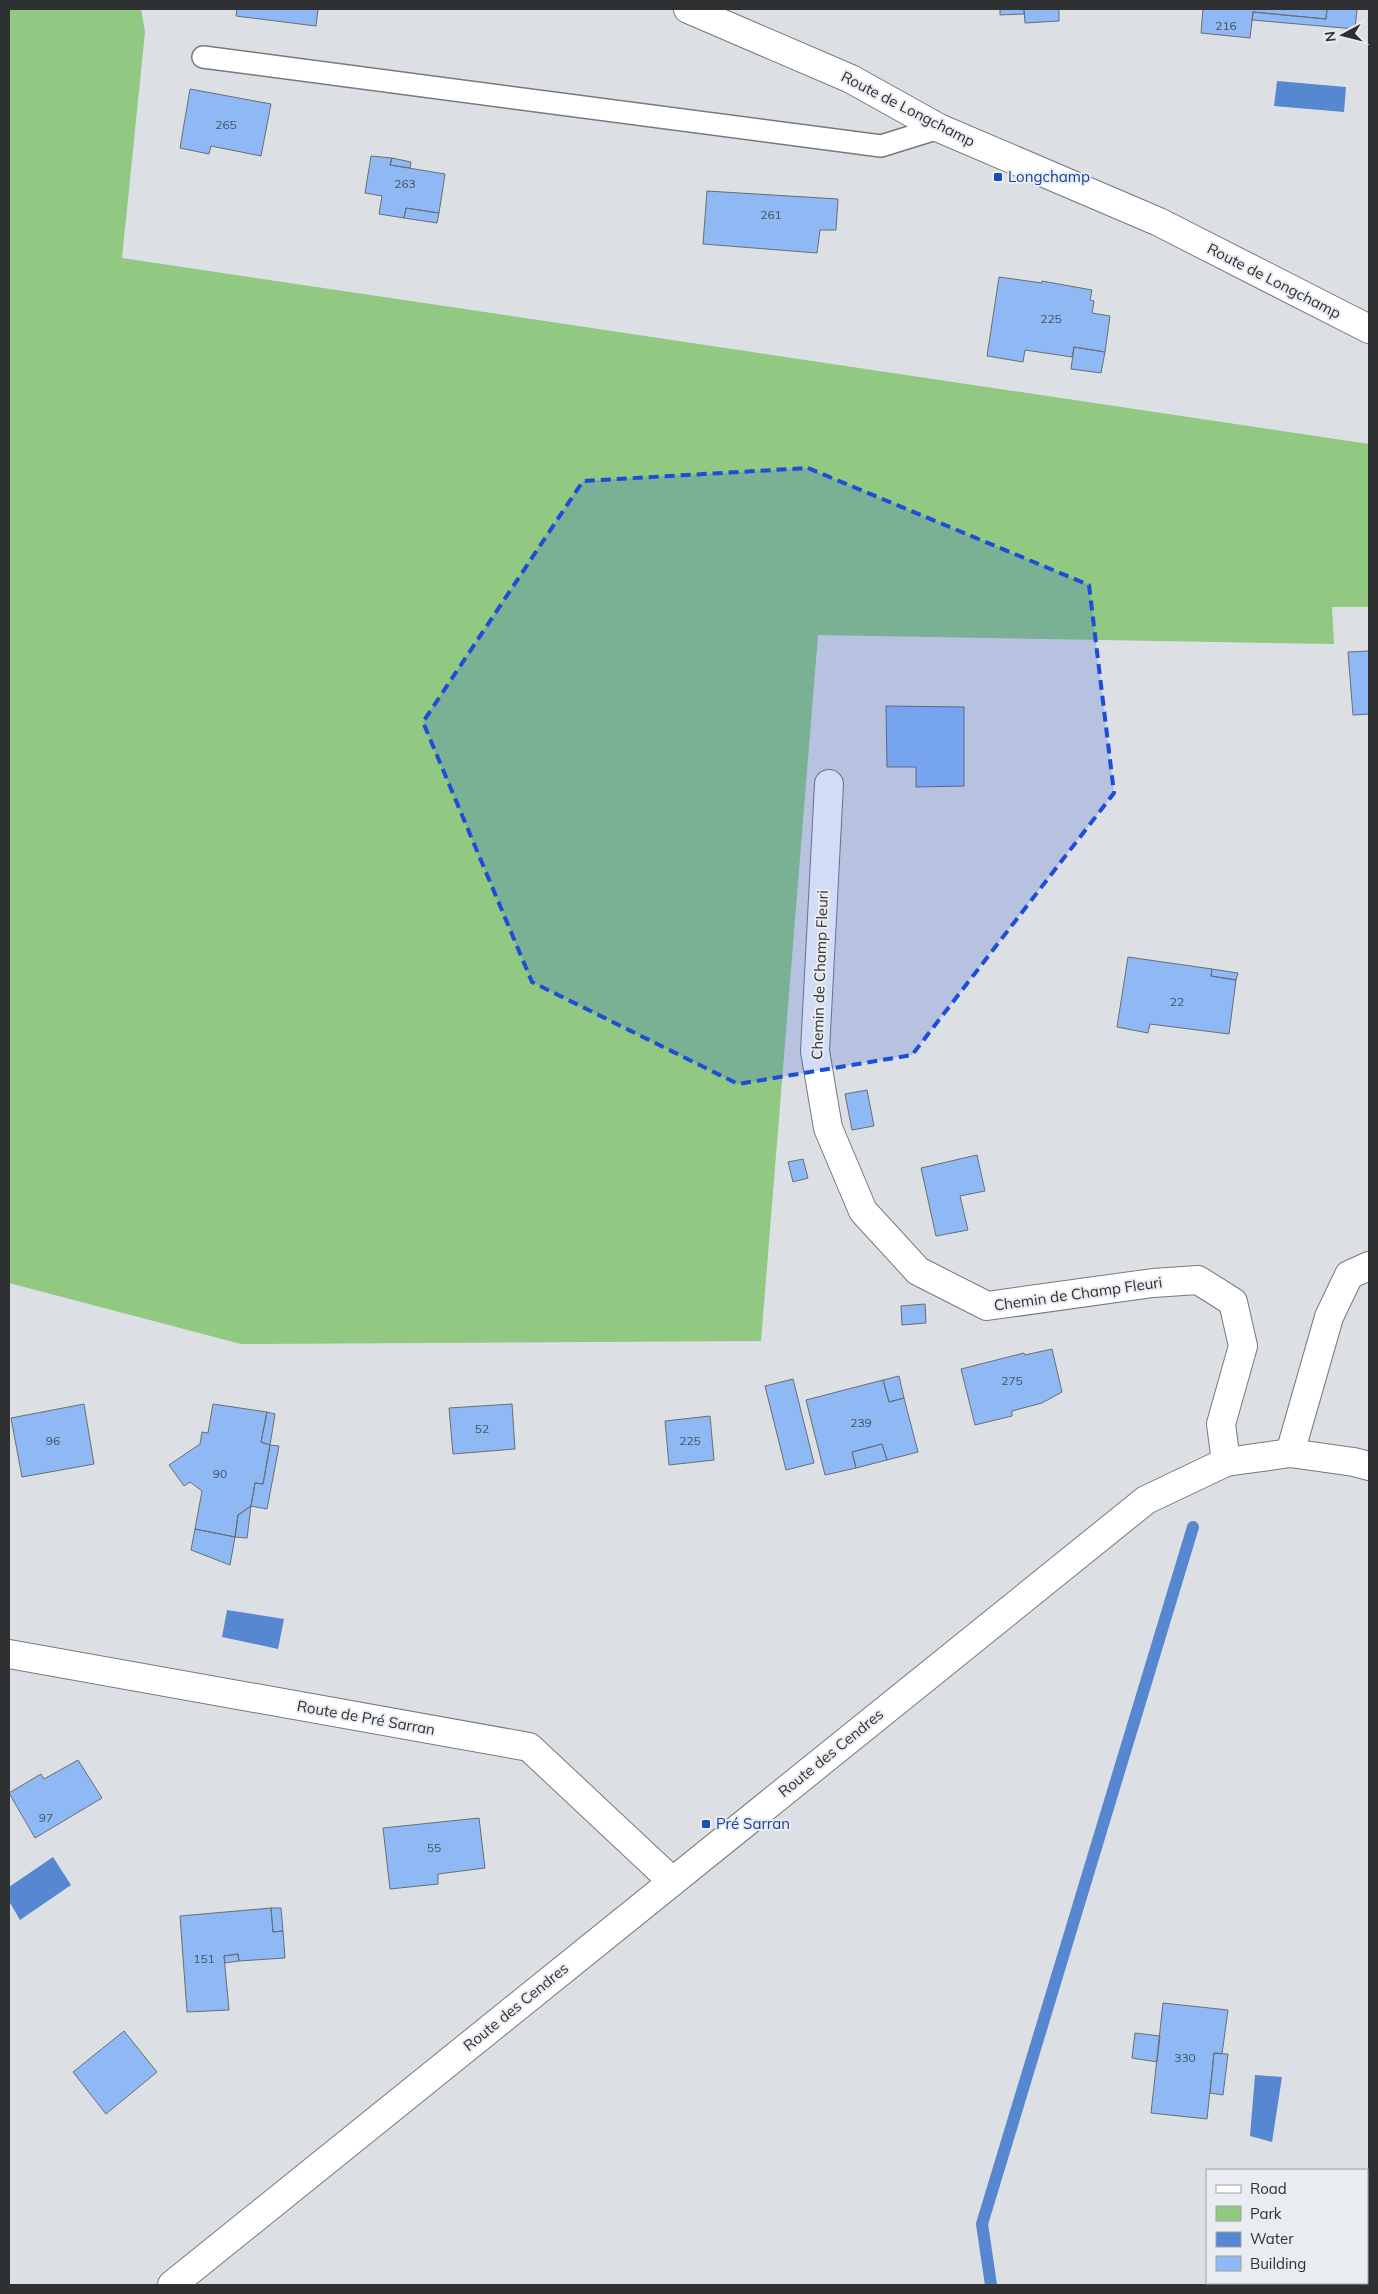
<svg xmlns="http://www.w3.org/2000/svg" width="1378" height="2294" font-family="Mulish,sans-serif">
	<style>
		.green { fill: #91c882 }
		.water { fill: #5887d1 }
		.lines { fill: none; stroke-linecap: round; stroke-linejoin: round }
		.stream { stroke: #5887d1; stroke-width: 12 }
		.building { fill: #8eb9f5; stroke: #6b6d71 }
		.lane-casing { stroke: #77797d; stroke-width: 24 }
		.street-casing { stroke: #77797d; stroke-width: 30 }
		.secondary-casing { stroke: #77797d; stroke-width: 30 }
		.lane { stroke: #fff; stroke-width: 21 }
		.street { stroke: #fff; stroke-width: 28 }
		.secondary { stroke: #fff; stroke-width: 28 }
		.marked { fill: #1d4ed8; fill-opacity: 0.2; stroke: #1d4ed8; stroke-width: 4; stroke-dasharray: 10 6; stroke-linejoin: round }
		.transit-dot { fill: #1a4fb4; stroke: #e9ecf0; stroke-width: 2 }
		.labels { text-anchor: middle; stroke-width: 4; stroke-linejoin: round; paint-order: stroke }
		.number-label { font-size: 12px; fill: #475262 }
		.street-label { font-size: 15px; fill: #2f3031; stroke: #e9ecf0 }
		.transit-label { font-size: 15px; fill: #164399; stroke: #e9ecf0; text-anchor: start }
	</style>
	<rect width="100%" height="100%" fill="#dcdfe3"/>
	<path class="green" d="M9,9h132l4,23 -23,226 1247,186v163h-37l2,37 -516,-9 -57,706 -520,3 -232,-61z"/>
	<path class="water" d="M1277,81l69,6 -2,25 -70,-6z
		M227,1610l57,9 -6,30 -56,-12z
		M53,1857l18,28 -51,35 -11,-19v-14z
		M1255,2075l27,2 -10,65 -22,-6z"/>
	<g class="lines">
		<path class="stream" d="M991,2285l-9,-61 211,-697"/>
	</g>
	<path class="building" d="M237,9h81l-2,17 -80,-10z
		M1000,9h24v5l-24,1z
		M1024,9h35v12l-34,2z
		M1203,9h124l-1,10 -73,-7 -3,26 -49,-5z
		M1327,9h30l-2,20 -103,-9 1,-8 73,7z
		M190,89l81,15 -10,52 -50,-10 -2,8 -29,-6z
		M371,156l21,2 -2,7 55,9 -6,39 -33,-5 -2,10 -25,-4 3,-18 -17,-3z
		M392,158l19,4 -1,6 -20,-3z
		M707,191l131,8 -2,31h-16l-3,23 -114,-9z
		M406,208l33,5 -2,10 -33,-5z
		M999,277l43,6v-2l50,9 -2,10 4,1 -2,12 18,3 -5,36 -31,-5 -2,10 -47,-7 -2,12 -36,-6z
		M1074,347l31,5 -4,21 -30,-4z
		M1369,651v63l-16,1 -5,-63z
		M886,706l78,1v79l-48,1v-20h-29z
		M1128,957l84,12 -1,7 25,4 -7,54 -79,-10 -2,9 -31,-6z
		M1212,969l26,4 -2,7 -25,-4z
		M867,1090l7,36 -22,4 -7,-36z
		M977,1155l8,36 -25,5 8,34 -32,6 -15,-68z
		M803,1159l5,19 -15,4 -5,-20z
		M925,1304l1,19 -24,2 -1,-19z
		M1052,1349l10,43 -20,11 -30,8v5l-37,9 -14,-56 63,-16 1,2z
		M899,1376l5,22 -15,4 -6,-22z
		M793,1379l21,84 -28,7 -21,-84z
		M883,1380l6,22 15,-4 14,54 -31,8 -5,-16 -30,8 4,16 -31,7 -19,-75z
		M84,1404l10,60 -72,13 -11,-59z
		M213,1404l54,8 -6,30 9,3 -7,39 -8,-1 -4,23 -13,9 -3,22 -40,-8 7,-38 -12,-9 -6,4 -15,-21 31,-21 2,-12 6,1z
		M512,1404l3,45 -62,5 -4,-46z
		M267,1412l8,2 -5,31 -9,-3z
		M710,1416l4,44 -45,5 -4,-44z
		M882,1444l5,16 -31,8 -4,-16z
		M270,1445l9,1 -12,63 -16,-3 4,-23 8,1z
		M251,1506l-4,32 -12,-1 3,-22z
		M195,1529l40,8 -5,28 -39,-15z
		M78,1760l24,38 -67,40 -26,-45 32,-19 3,5z
		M479,1818l6,50 -47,6v10l-48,5 -7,-61z
		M271,1908l2,24 10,-1 2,27 -46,3 -1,-7 -14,2 5,54 -42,2 -7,-96z
		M271,1908h10l2,23 -10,1z
		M238,1954l1,7 -14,2 -1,-7z
		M1163,2003l65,7 -6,44 -8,-1 -7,66 -56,-6z
		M124,2031l33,41 -51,42 -33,-42z
		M1135,2033l25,3 -3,26 -25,-4z
		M1214,2053l14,1 -5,41 -13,-2z"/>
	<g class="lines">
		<g class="lane-casing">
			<path id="lane" d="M203,57l678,89 58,-18"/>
		</g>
		<g class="street-casing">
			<path id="street" d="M829,784l-14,267 13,77 35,83 55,60 69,35 166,-23 45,-3 35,22 10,44 -22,78 5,38
				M1290,1453l39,-136 20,-42 20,-9
				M9,1654l520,93 143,134"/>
		</g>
		<g class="secondary-casing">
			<path id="secondary" d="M688,9l163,70 88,49 220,94 210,107
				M172,2285l974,-785 80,-38 64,-9 64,9 15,4"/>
		</g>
		<use href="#lane" class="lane"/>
		<use href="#street" class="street"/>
		<use href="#secondary" class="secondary"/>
	</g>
	<path class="marked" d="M808,468l281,117 25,208 -202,262 -174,29 -206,-102 -109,-260 160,-241z"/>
	<g class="transit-dot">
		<rect x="993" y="172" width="10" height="10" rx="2.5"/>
		<rect x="701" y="1819" width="10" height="10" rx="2.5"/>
	</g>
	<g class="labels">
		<g class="number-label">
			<text x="1226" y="30">216</text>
			<text x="226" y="129">265</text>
			<text x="405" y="188">263</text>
			<text x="771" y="219">261</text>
			<text x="1051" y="323">225</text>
			<text x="1177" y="1006">22</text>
			<text x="1012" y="1385">275</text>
			<text x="861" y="1427">239</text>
			<text x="482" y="1433">52</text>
			<text x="53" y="1445">96</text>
			<text x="690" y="1445">225</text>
			<text x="220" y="1478">90</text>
			<text x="46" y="1822">97</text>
			<text x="434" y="1852">55</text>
			<text x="204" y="1963">151</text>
			<text x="1185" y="2062">330</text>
		</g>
		<g class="street-label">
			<text transform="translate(908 109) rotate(27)" y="5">Route de Longchamp</text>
			<text transform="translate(1274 281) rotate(27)" y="5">Route de Longchamp</text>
			<text transform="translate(820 975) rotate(-88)" y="5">Chemin de Champ Fleuri</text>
			<text transform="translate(1078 1294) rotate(-8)" y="5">Chemin de Champ Fleuri</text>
			<text transform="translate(366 1718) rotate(10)" y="5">Route de Pré Sarran</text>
			<text transform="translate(831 1753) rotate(-39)" y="5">Route des Cendres</text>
			<text transform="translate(516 2007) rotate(-39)" y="5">Route des Cendres</text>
		</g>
		<g class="transit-label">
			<text x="1008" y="182">Longchamp</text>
			<text x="716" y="1829">Pré Sarran</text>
		</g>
	</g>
	<rect width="1378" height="2294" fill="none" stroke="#2f3031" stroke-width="20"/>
	<rect x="1206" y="2169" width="162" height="115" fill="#e9ecf0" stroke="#9fa1a4"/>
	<rect x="1216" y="2185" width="25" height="8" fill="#ffffff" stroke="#9fa1a4"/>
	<text x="1250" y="2194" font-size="15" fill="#2f3031">Road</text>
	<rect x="1216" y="2206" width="25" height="15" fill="#91c882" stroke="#9fa1a4"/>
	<text x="1250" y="2219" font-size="15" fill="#2f3031">Park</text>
	<rect x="1216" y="2232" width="25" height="15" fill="#5887d1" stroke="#9fa1a4"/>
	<text x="1250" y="2244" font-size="15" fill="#2f3031">Water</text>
	<rect x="1216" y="2256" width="25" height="15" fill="#8eb9f5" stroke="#9fa1a4"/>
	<text x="1250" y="2269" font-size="15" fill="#2f3031">Building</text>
	<g transform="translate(1343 35) rotate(263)" stroke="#e9ecf0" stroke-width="4" paint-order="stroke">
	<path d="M0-4L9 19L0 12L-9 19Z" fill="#2f3031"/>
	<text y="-8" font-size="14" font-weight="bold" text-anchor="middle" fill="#2f3031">N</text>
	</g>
</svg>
